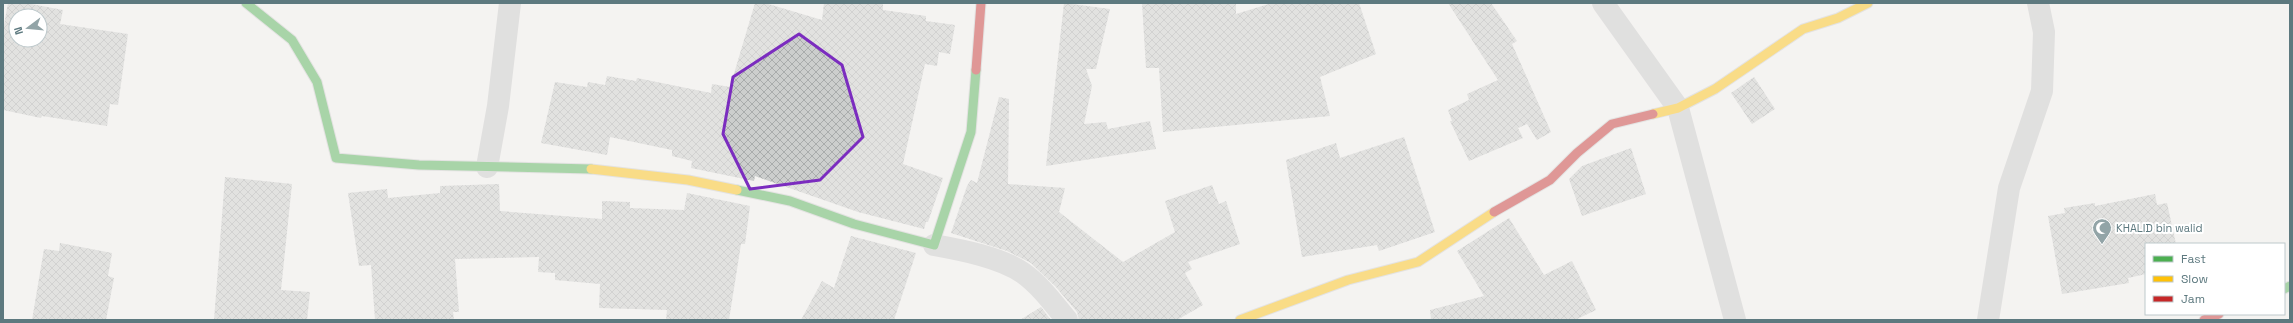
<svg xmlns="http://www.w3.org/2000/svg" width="2293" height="323" font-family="'Space Grotesk',sans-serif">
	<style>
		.building { fill: url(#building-cross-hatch); fill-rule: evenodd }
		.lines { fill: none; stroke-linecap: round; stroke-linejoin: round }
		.fast-casing { stroke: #cfd0d0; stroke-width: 11 }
		.slow-casing { stroke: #cfd0d0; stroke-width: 11 }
		.jam-casing { stroke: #cfd0d0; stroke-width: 11 }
		.street { stroke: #c8c9ca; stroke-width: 22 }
		.fast { stroke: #4caf50; stroke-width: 9 }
		.slow { stroke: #ffc107; stroke-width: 9 }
		.jam { stroke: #c62828; stroke-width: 9 }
		.marked { fill: none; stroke: #7b2cbf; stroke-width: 3; stroke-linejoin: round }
		.labels { text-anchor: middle; stroke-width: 4; stroke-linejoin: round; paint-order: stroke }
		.poi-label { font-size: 11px; fill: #5d797f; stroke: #fff; text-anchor: start }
	</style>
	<defs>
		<pattern id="building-cross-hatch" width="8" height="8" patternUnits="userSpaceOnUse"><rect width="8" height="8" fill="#cccecd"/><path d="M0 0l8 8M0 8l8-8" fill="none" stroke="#a9acac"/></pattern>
	</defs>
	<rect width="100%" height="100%" fill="#f4f3f1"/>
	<path class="building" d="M8,3h18l37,7 -3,14 68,10 -10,71 -8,-1 -3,22 -65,-10 -1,2 -38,-8v-80zM16,16h24v24h-24z
		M755,3h10l57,17 2,-17h59v7l43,6v5l29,4 -5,29 -11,-2 -2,14 -12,-2 -22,100 40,14 -15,44h-2l-2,7 -66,-17 -103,-36 -1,5 -63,-13 1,-7 -20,-5v-6l-62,-13 -3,18 -66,-12 14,-61 32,5 1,-5 17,3 2,-9 29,5 1,-3 74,15 1,-9 18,3z
		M1064,3l46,6 -14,60h-10l6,17 -8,38 22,-2 2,7 42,-8 6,28 -110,17z
		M1142,3h94v11l36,-11h87l17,51 -56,23 10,39 -167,16 -4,-64h-13z
		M1448,3h43l26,38 -5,3 39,88 -14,8 -10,-16 -9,4 5,10 -54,23 -19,-40h2l-4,-11 21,-10 -2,-6 31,-14z
		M1754,77l21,32 -23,15 -21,-31z
		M999,97l10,2 -1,85 57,4 -6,24 64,50 52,-30 -10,-31 47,-16 7,19 7,-3 14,43 -52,18 4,7 -7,4 18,32 -26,15h-98l-2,-8 -21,-25 -25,-24 -24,-12 -56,-18 16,-47 4,-6 6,3z
		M1404,137l31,95 -56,19 -2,-6 -75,12 -16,-97 50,-17 4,15z
		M1631,148l15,46 -64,22 -13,-37 13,-13z
		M225,177l67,7 -11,106 29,2 -3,28h-93z
		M499,184l1,27 102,8v-18l28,1v6l54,2 3,-17 63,13 -5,38h-4l-12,76h-63l1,-10 -68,-2 1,-24 -45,-4v-7l-17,-1 1,-15 -84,2 4,53h-6l1,8h-79l-4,-55 -12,1 -11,-73 39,-4 1,9 52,-5v-7z
		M2155,194l2,11 10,-2 9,41h-30v30l-18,4 1,5 -67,11 -14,-78 17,-3 -1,-5 31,-5v3z
		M1509,218l35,57 28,-14 24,49 -21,10h-144l-1,-10 54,-14 -27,-45z
		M851,236l65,17 -22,67h-93l21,-39 12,7z
		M60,243l52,10 -4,23 6,2 -8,42h-74l12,-71 15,2z
		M1041,307l10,13h-31z"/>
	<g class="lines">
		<g class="fast-casing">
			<path id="fast" d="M246,3l46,37 25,42 19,76 83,7 172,4
				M737,190l53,11 64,23 80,21 37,-113 5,-62
				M2284,289l6,-3"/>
		</g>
		<g class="slow-casing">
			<path id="slow" d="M1653,114l25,-6 37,-19 88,-60 35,-11 30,-15
				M591,169l97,11 49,10
				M1240,320l108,-40 70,-18 76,-50"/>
		</g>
		<g class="jam-casing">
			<path id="jam" d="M976,70l5,-67
				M1494,212l56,-32 27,-27 35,-29 41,-10
				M2204,320l15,-6"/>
		</g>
		<path class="street" d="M1603,3l75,105 57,212
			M487,167l11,-61 12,-103
			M934,245c27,5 66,12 89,28 17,12 31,31 44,47
			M1988,320l21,-132 33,-97 2,-59 -6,-29"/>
		<use href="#fast" class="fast"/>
		<use href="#slow" class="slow"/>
		<use href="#jam" class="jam"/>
	</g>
	<path d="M0 0H2293V323H0ZM799,34l43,31 21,72 -43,43 -70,9 -27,-55 10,-57z" fill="#f4f3f1" fill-opacity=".55" fill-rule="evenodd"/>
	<path class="marked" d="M799,34l43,31 21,72 -43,43 -70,9 -27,-55 10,-57z"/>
	<defs>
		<g id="mosque-pin" transform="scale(1)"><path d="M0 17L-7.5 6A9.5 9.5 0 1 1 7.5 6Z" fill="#92a4a7" stroke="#fff"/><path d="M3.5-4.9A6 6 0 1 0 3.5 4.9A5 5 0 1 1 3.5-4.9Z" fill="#fff"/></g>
	</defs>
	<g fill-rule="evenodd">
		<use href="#mosque-pin" x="2102" y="228"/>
	</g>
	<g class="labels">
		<g class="poi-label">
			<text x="2116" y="232">KHALID bin walid</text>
		</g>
	</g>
	<rect width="2293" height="323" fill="none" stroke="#5d797f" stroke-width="8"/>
	<rect x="2145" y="243" width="140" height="72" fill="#ffffff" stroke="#bec9cc"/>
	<rect x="2153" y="256" width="20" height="6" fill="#4caf50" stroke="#bec9cc"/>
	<text x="2181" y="263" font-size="12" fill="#5d797f">Fast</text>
	<rect x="2153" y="276" width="20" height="6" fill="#ffc107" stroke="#bec9cc"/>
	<text x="2181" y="283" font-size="12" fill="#5d797f">Slow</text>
	<rect x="2153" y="296" width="20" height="6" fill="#c62828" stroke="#bec9cc"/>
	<text x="2181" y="303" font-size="12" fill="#5d797f">Jam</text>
	<g transform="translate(28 28) rotate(254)"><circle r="19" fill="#ffffff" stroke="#bec9cc"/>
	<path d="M0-3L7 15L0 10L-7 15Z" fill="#92a4a7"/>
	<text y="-6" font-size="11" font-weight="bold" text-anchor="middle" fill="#5d797f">N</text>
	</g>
</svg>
